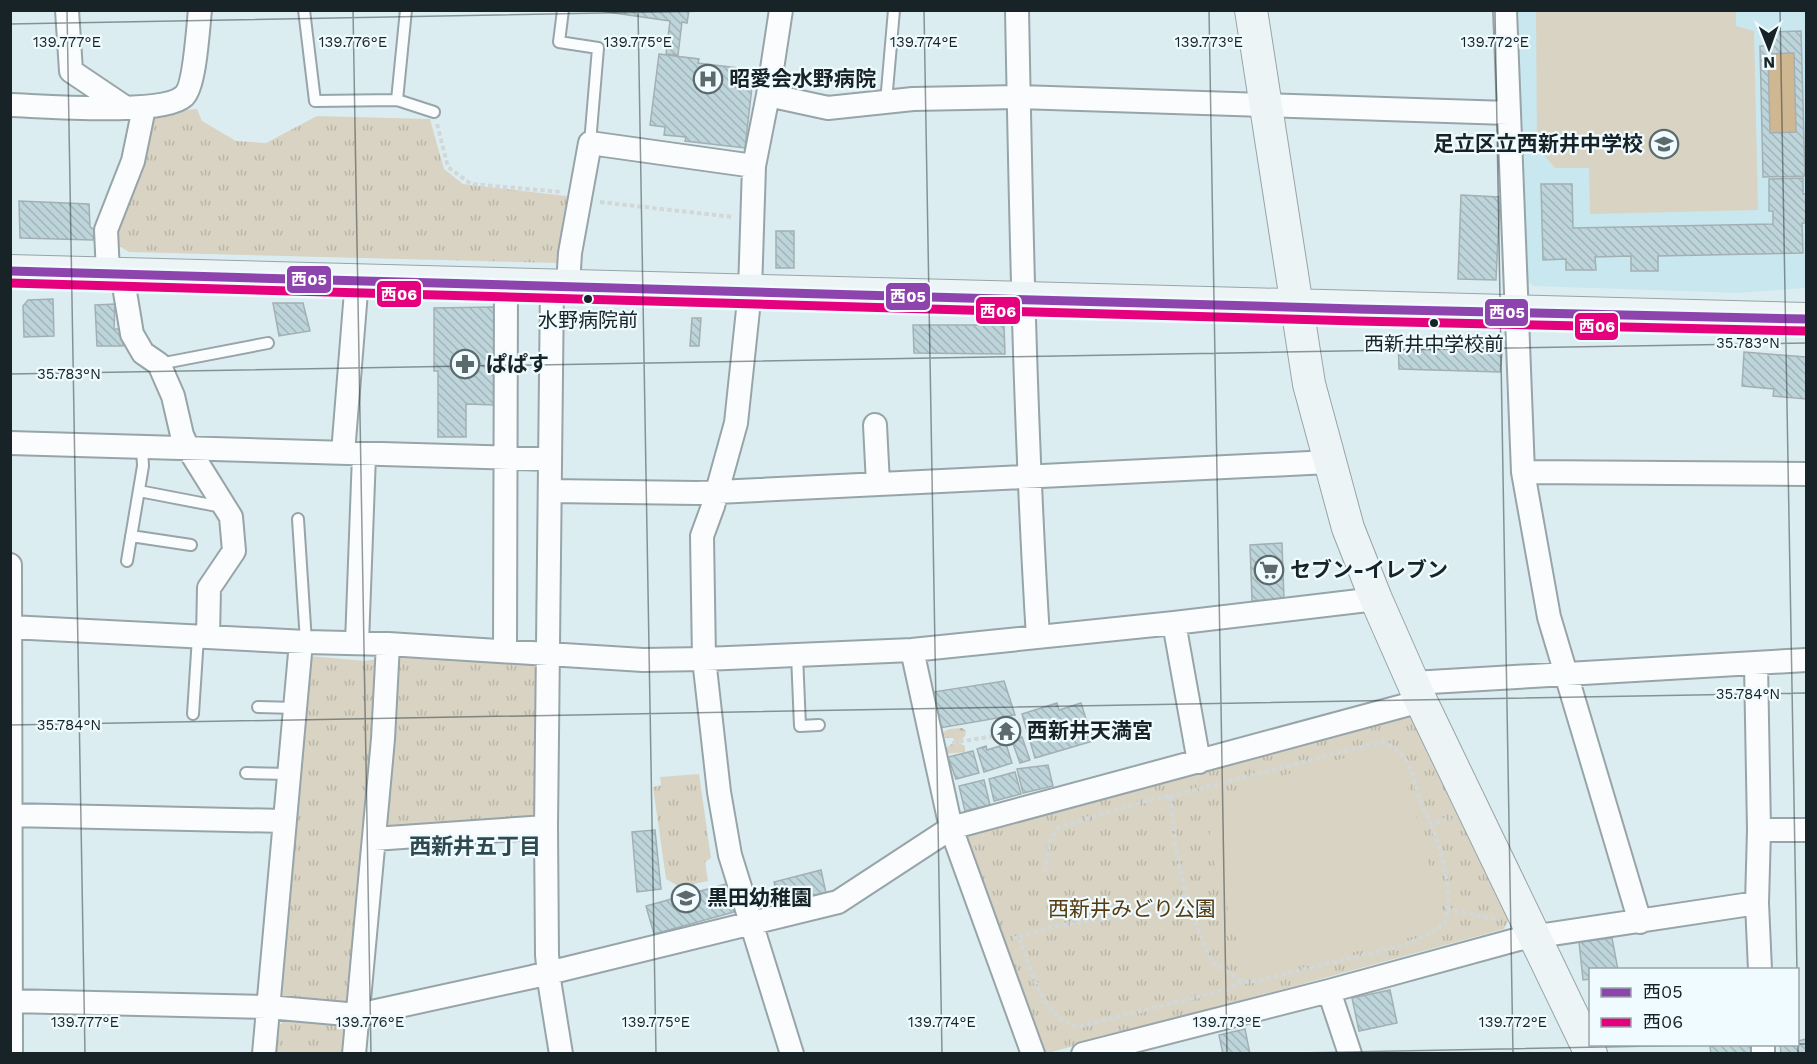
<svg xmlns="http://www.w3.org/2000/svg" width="1817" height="1064" font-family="'Work Sans','Noto Sans JP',sans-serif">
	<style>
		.built { fill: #c9e7ef }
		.forest { fill: url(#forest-firs) }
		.park { fill: url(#park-tufts) }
		.pitch { fill: #d9d3c3 }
		.water { fill: #cfb792 }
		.building { fill: url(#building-back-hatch); stroke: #a3b0b3; stroke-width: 1.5; fill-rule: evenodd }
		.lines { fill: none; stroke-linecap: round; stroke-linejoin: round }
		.lane-casing { stroke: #97a4a8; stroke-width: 14 }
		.street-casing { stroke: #97a4a8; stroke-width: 26 }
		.secondary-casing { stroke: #97a4a8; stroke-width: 34 }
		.path { stroke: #d2d7d8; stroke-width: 4; stroke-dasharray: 4.5 3; stroke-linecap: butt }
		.lane { stroke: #fafcfd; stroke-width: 10 }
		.street { stroke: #fafcfd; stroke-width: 22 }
		.secondary { stroke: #ecf4f6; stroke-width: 32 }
		.bus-1-casing { stroke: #effbff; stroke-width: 14 }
		.bus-2-casing { stroke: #effbff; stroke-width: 14 }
		.bus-1 { stroke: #8e44ad; stroke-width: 9 }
		.bus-2 { stroke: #e5007d; stroke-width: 9 }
		.ticks { fill: none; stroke: #172326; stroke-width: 1.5; stroke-opacity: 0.45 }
		.bus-dot { fill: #172326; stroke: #effbff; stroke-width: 2 }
		.labels { text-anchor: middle; stroke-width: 4.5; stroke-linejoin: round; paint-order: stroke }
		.bus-label { font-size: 20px; fill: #172326; stroke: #effbff }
		.poi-label { font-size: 21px; font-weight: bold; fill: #172326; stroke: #effbff; text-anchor: start }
		.park-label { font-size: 21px; fill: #573a0f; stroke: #effbff }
		.neighbourhood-label { font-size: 22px; font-weight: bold; fill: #2f4950; stroke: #effbff }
		.ticks-label { font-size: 15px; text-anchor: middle; fill: #172326; stroke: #effbff; stroke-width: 4.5; stroke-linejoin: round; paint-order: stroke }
		.line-badge { stroke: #effbff; stroke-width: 2 }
		.badge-label { font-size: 16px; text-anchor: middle; font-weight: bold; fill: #fff }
	</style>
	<defs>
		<pattern id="forest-firs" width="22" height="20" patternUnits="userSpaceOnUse" patternTransform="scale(1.5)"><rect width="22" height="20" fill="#d9d3c3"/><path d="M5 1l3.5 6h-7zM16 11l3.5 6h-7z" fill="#bab5a7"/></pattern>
		<pattern id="park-tufts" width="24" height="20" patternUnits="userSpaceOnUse" patternTransform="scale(1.5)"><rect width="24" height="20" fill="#d9d3c3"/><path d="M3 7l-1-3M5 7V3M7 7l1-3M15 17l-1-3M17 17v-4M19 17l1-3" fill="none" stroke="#bab5a7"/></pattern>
		<pattern id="building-back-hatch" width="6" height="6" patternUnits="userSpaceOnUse" patternTransform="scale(1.5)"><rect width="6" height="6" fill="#bcd4da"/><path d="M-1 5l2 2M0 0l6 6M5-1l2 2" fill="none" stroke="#a1b6bb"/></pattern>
	</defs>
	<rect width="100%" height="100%" fill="#dcedf1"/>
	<path class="built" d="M1517,11h289v277l-68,5 -205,-7 -8,-8z"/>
	<path class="forest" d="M962,728l4,3 -1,5 -6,7 6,3v6l-20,2 1,-6 9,-6 -2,-4h-8l-2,-6 6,-3z"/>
	<path class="park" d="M197,109l5,12 34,20 30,2 51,-27 113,3 14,50 19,15 104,12 -9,67 -429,-11 -15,-9 37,-130z
		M409,655l124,8 7,9 -1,140 -7,8 -146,9 13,-170z
		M309,656l56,5 13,-2 -27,340 -8,7 -64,-8z
		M1415,712l95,204 -6,13 -456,124h-10l-73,-220z
		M699,774l12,84 -6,4 3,19 -28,6 -14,-8 -13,-92 8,-2 -1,-8z
		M286,1020l65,6 -3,27 -75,1 2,-26z"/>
	<path class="pitch" d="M1536,11h200v15l18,5 4,179 -168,4 -1,-46h-34l-18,-21z
		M1380,748l13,4 9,12 41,152 -12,16 -176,46 -10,-9c-8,-28 -16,-56 -24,-84 -5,-17 -13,-37 -11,-55 3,-22 17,-35 36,-44z"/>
	<path class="water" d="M1794,53l2,79 -26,1 -2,-79z"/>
	<path class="building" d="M593,10h96l-2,13 -5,-1 -4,33 -12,-1 4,-33z
		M1801,31l4,145 -42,1 -3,-131h5v-14zM1794,53l2,79 -26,1 -2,-79z
		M659,54l40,5 -1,4 56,7 -9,78 -60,-7 1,-4 -22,-2 1,-8 -15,-2z
		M1803,178v16h3v29h-4l1,30 -145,3v15h-27v-15l-36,1 1,13h-30v-11l-23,1 -2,-76h31l1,44 200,-4v-13h-4v-32z
		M1461,195l39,2 -4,83 -38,-1z
		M19,201l70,3 1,23 5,3 -2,10 -73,-2z
		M776,231h18v37h-18z
		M53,299l1,37 -30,1 -1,-31 5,-6z
		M273,303h30l7,28 -31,5z
		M115,304l-1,25h8l1,17h-26l-2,-41z
		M495,307v98l-29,-1v33h-28v-66h-4v-63z
		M692,318h9l-2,28h-9z
		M913,325h91l1,29 -91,-1z
		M1398,337l101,1 4,6 -3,28 -101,-3z
		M1744,352l62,5v42l-33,-3 1,-7 -32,-3z
		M1282,543l2,56 -32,2 -2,-56z
		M1004,681l11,34 -75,13 -7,-36z
		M1057,703l2,7 22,-7 12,38 -58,17 -13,-44z
		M1011,721v3l4,-1 2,12 -4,1v3l-13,2 -1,-3 -3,1 -2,-12 4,-1 -1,-3z
		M1022,737l8,23 -10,3 -8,-22z
		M1006,744l6,19 -28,9 -7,-23 9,-3 1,4z
		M973,751l6,22 -23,6 -8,-22z
		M1048,765l5,21 -30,7 -6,-24z
		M1015,772l6,22 -27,7 -5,-22z
		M984,780l6,25 -25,6 -6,-25z
		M655,830l6,59 -24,3 -5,-60z
		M821,870l5,23 -46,12 -6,-23z
		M726,884l8,28 -80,22 -8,-28z
		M1612,938l6,32h-28v9l-7,1 -4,-38z
		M1390,990l7,33 -38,8 -7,-33z
		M1245,1029l5,25h-27l-4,-19z
		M1806,1039v15h-25l-1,-10h18v-3z
		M1720,1044h33l2,10h-44l-1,-7z"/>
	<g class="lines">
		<g class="lane-casing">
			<path id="lane" d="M304,10l11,91 82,-1 37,12
				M563,10l-4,32 39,6 -8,95
				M397,100l9,-90
				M886,102l8,-92
				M159,364l109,-21
				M139,491l83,16
				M298,519l8,123
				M131,536l60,9
				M127,561l16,-95 -1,-18
				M797,655l3,71 19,-1
				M258,707l38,1
				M193,714l5,-77
				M246,773l43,1"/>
		</g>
		<g class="street-casing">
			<path id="street" d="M67,10l4,61 55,37
				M781,10l-13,85 -14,71 -4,125 -14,132 -23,83 -11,30 2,123 15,133 11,63 62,199
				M1017,10c4,209 8,418 21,627
				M1505,10l18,462 26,145 91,305
				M768,95l60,13 85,-9 106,-2 489,16
				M10,105c33,1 153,11 174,-9 11,-10 14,-69 16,-86
				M108,273l-2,-43 27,-69 11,-53
				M122,274l10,60 11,19 16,11 14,32 9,39 6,13 43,69 3,34 -25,37 -1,49
				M552,285l-6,542 1,128 3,31 11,68
				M568,285l2,-32 20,-110 164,23
				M875,425l3,59
				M10,443l539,16
				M343,453l14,-174
				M1523,472l283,2
				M550,491l147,2 632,-31
				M10,565l1,489
				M1174,623l25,139
				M10,627l296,15 82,2 255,16 61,-1 208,-9 262,-27 202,-24
				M357,643l7,-188
				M505,650l1,-367
				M912,650l39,178 82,226
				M1756,664l3,166 -2,73 3,67
				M1413,683l393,-23
				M10,815l274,6
				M1759,830h47
				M374,839l172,-12
				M1329,991l21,63
				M10,1001l258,6 90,8 174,-38 306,-75 113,-74 470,-127
				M1763,1044v10
				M264,1054l37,-412
				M354,1054l29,-315 5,-95
				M1083,1054l246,-63 190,-52 238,-36"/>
		</g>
		<g class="secondary-casing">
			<path id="secondary" d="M1251,10l58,374 39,144 28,71 45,102 170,353
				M10,271c599,15 1198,36 1796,48"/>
		</g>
		<path class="path" d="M437,124l11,43 23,17 91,8
			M600,202l133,15
			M952,743l41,-7
			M1171,795v1l210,-54c26,7 30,28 37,51 3,11 8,21 13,31l20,-6
			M1045,872l5,-31 9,-14 87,-26 25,-5 4,48 12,57 24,60 32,21 12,-1 142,-34 29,-11 19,-13c9,-32 -3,-69 -14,-99
			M1447,909l52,11
			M1019,937l38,-11 56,-8 73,-22
			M1013,939l6,-2c12,32 22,79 58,90l151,-38 14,-7"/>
		<use href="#lane" class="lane"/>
		<use href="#street" class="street"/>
		<use href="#secondary" class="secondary"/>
		<g class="bus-1-casing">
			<path id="bus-1" d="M10,271l1347,38 449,10"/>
		</g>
		<g class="bus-2-casing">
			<path id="bus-2" d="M10,283l1347,38 449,10"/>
		</g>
		<use href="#bus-1" class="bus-1"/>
		<use href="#bus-2" class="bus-2"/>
	</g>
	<path class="ticks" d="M67,10l18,1044M353,10l18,1044M638,10l18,1044M924,10l18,1044M1209,10l18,1044M1495,10l18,1044M1780,10l17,960M10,24l756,-14M10,374l1796,-31M10,725l1796,-32M1798,1001v53M1798,1044h8M1241,1054l516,-10"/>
	<defs>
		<g id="hospital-ring" transform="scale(1.5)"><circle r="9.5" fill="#effbff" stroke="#5c6a6d" stroke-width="1.5"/><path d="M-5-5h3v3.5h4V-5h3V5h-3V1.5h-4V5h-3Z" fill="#5c6a6d"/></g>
		<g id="school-ring" transform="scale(1.5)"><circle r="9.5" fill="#effbff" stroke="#5c6a6d" stroke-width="1.5"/><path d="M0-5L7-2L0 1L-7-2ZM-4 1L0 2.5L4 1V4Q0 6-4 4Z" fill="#5c6a6d"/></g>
		<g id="pharmacy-ring" transform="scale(1.5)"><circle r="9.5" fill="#effbff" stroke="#5c6a6d" stroke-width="1.5"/><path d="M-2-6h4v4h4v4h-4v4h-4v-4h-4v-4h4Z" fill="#5c6a6d"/></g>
		<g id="supermarket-ring" transform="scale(1.5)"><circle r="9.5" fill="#effbff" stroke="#5c6a6d" stroke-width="1.5"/><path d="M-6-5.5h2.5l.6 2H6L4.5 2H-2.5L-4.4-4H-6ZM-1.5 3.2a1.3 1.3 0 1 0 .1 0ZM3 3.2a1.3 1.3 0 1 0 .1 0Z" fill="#5c6a6d"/></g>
		<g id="temple-ring" transform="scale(1.5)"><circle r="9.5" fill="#effbff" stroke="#5c6a6d" stroke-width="1.5"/><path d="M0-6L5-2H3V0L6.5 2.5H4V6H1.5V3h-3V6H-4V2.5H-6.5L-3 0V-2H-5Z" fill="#5c6a6d"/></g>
	</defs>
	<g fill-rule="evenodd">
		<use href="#hospital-ring" x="708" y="79"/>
		<use href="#school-ring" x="1664" y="144"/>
		<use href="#pharmacy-ring" x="465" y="364"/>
		<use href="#supermarket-ring" x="1269" y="570"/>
		<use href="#temple-ring" x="1006" y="731"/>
		<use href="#school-ring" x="686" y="898"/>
	</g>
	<g class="bus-dot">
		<circle cx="588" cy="299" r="5"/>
		<circle cx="1434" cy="323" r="5"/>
	</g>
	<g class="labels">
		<g class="bus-label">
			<text x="588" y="327">水野病院前</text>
			<text x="1434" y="351">西新井中学校前</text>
		</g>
		<g class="poi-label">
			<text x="729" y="86">昭愛会水野病院</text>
			<text x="1643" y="151" text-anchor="end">足立区立西新井中学校</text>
			<text x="486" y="371">ぱぱす</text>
			<text x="1290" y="577">セブン-イレブン</text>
			<text x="1027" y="738">西新井天満宮</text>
			<text x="707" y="905">黒田幼稚園</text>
		</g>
		<g class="park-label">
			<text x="1132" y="916">西新井みどり公園</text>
		</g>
		<g class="neighbourhood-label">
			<text x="475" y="854">西新井五丁目</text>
		</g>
	</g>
	<g class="ticks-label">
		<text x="67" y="47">139.777°E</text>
		<text x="353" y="47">139.776°E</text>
		<text x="638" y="47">139.775°E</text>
		<text x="924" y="47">139.774°E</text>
		<text x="1209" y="47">139.773°E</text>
		<text x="1495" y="47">139.772°E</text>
		<text x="1748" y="348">35.783°N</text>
		<text x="69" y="379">35.783°N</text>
		<text x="1748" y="699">35.784°N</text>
		<text x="69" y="730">35.784°N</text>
		<text x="85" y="1027">139.777°E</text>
		<text x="370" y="1027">139.776°E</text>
		<text x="656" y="1027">139.775°E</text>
		<text x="942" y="1027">139.774°E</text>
		<text x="1227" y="1027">139.773°E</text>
		<text x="1513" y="1027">139.772°E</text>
	</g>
	<g class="line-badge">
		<rect x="286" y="265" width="46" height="29" rx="6" fill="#8e44ad"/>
		<rect x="376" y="280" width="46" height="28" rx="6" fill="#e5007d"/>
		<rect x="885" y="282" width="46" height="29" rx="6" fill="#8e44ad"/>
		<rect x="975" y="296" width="46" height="29" rx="6" fill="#e5007d"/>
		<rect x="1484" y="298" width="45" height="29" rx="6" fill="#8e44ad"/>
		<rect x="1574" y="312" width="45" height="29" rx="6" fill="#e5007d"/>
	</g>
	<g class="badge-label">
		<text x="309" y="285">西05</text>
		<text x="399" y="300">西06</text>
		<text x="908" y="302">西05</text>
		<text x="998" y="317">西06</text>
		<text x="1507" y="318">西05</text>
		<text x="1597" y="332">西06</text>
	</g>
	<rect width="1817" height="1064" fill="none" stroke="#172326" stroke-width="24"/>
	<rect x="1589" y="968" width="210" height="78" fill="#effbff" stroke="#99a5a8" stroke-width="1.5"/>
	<rect x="1601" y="988" width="30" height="9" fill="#8e44ad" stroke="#99a5a8" stroke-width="1.5"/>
	<text x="1643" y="998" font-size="18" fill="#172326">西05</text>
	<rect x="1601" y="1018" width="30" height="9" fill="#e5007d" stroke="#99a5a8" stroke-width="1.5"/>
	<text x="1643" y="1028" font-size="18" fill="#172326">西06</text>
	<g transform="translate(1769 48) rotate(179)" stroke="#effbff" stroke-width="4.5" paint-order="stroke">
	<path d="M0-4.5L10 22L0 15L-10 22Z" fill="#172326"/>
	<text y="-9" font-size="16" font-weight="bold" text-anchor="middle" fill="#172326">N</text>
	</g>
</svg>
